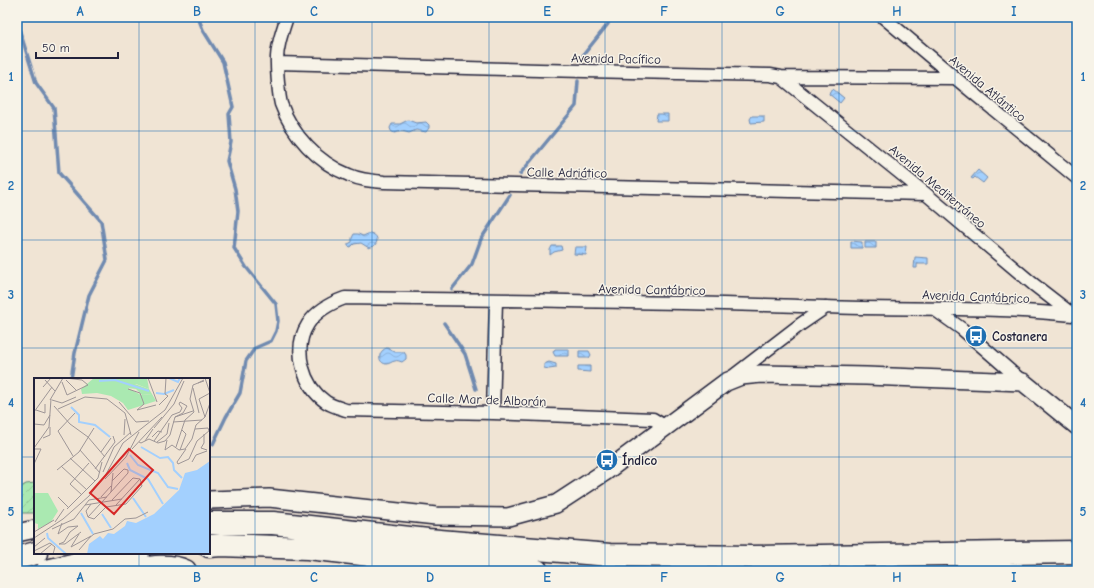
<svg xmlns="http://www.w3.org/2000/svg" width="1094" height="588" font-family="'Comic Neue',sans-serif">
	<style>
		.garden { fill: url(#garden-furrows); stroke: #668676 }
		.water { fill: url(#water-waves); stroke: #6f8ab0 }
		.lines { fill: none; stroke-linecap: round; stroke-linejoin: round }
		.stream { stroke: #6f8ab0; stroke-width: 3.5 }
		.street-casing { stroke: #22223b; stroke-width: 15 }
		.secondary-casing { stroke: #22223b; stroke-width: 20 }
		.highway-casing { stroke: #22223b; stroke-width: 25 }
		.street { stroke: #f7f3e8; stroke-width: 12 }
		.secondary { stroke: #f7f3e8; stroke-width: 17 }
		.highway { stroke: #f7f3e8; stroke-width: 22 }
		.grid { fill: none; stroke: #1f6fb2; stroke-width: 1; stroke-opacity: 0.55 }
		.labels { text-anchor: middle; stroke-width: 3; stroke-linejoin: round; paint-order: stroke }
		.street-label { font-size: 13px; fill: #22223b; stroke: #f7f3e8 }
		.poi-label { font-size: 13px; font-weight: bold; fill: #22223b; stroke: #f7f3e8; text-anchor: start }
		.inset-river { fill: none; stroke: #a3d0fe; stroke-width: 2 }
		.inset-road { fill: none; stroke: #9e9697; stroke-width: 1 }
		.view { fill: #d62828; fill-opacity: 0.15; stroke: #d62828; stroke-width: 2 }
		.inset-edge { fill: none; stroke: #22223b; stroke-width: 2 }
		.neatline { fill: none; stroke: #1f6fb2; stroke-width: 1.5 }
		.grid-label { font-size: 13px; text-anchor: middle; font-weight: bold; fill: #1f6fb2 }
	</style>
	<defs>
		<pattern id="garden-furrows" width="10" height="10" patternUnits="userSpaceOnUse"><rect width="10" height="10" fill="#aae9b1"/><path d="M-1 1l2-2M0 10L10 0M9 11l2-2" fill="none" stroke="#92c899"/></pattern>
		<pattern id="water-waves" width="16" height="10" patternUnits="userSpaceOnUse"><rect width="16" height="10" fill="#a3d0fe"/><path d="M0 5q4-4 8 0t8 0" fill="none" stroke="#8cb2db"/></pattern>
	</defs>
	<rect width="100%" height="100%" fill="#f0e4d4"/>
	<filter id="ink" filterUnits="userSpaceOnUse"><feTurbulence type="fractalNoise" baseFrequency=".025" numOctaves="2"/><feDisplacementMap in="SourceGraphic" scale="8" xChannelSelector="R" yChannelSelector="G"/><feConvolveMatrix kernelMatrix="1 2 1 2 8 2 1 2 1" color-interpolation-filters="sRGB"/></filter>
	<g filter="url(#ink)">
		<path class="garden" d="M35,483v30h-18v-24l9,-5z"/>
		<path class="water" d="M833,89l11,9 -4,5 -11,-9 1,-3z
			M657,114h11v7h-12z
			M752,116h12v6l-13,1 -1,-4z
			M408,120l8,3 10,-1 3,3v3l-3,4 -10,-2 -7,3 -7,-2 -8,2 -3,-2 -1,-3 2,-4h8z
			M978,170l9,8 -4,5 -8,-6 -2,2 -2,-1z
			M370,233c8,2 9,8 4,13l-5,2 -8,-5 -7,1 -3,3 -3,-1v-2l4,-2v-4l2,-4h4l5,2z
			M851,241l11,1v6h-11z
			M865,242h11v6h-11z
			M552,246h9l1,4 -8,2 -4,3v-5z
			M575,247h12l-1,8 -12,-1z
			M915,257l13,1v6h-11v4h-3z
			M387,348l8,4h9l2,3v4l-4,3c-3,-1 -5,-2 -7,-1 -3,0 -5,3 -9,3 -10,-2 -7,-14 1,-16z
			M555,349h14v7h-14l-2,-4z
			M579,351h10l2,4 -2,3h-10z
			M549,362l7,2v4l-7,1 -5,-1v-4z
			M578,366h12v6l-12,-1z"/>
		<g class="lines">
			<path class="stream" d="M198,17l5,13 20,32 10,45 -4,7 2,28 -4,19 8,28 3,22 -4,37 12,19 30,37 2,17 -2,10 -5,10 -16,7 -9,13 -6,32 -14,24 -13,27
				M17,22l19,61 18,25 5,65 42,48 6,39 -18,35 -14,58 -4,26
				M580,59l28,-35 1,-7
				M520,174l56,-68 2,-25
				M452,289l20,-25 9,-25 29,-44
				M444,323l21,31 11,35"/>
			<g class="street-casing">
				<path id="street" d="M287,17c-5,15 -11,32 -10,47 0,10 2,32 4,40 11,31 37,59 68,71 11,5 23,6 35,7l542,12
					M883,17l82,69 112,92
					M277,63l262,7 231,5 11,2 174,1
					M781,77l145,117 107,90 40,31
					M934,309l28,20 61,53
					M732,377l69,-53 25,-17
					M493,413l3,-113
					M666,427l-13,-8 -160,-6 -147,-3c-6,-2 -14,-4 -20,-8 -23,-16 -34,-53 -18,-78 9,-14 23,-21 37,-26 160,2 320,3 480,9 82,3 166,-1 248,8"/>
			</g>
			<g class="secondary-casing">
				<path id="secondary" d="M209,500l60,-2 167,18 72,1 48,-13 49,-32 121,-90 15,-6 20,-2 105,2 157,6 54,44
					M17,533l18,-4"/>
			</g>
			<g class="highway-casing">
				<path id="highway" d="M209,523h64l155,17 182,15 141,2 326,-5
					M209,546l12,-1 87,3 80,9 149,14
					M17,558l19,-5
					M968,565l45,6
					M47,571l42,-10 49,-8
					M129,571c18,-3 39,-8 56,0"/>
			</g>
			<use href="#street" class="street"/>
			<use href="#secondary" class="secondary"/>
			<use href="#highway" class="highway"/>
		</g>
	</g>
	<path class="grid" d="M139,17v362M255,17v554M372,17v554M489,17v554M605,17v554M722,17v554M839,17v554M955,17v554M17,131h1060M17,240h1060M17,348h1060M17,457h18M209,457h868M139,553v18"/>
	<defs>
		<g id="bus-disc" transform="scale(1.15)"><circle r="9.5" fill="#1f6fb2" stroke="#f7f3e8"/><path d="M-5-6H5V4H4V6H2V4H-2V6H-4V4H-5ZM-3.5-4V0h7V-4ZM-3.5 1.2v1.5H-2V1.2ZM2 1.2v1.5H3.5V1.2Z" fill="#fff"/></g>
	</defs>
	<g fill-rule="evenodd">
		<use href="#bus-disc" x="976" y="336"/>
		<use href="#bus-disc" x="607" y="460"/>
	</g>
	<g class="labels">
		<g class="street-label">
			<text transform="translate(616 58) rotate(1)" y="5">Avenida Pacífico</text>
			<text transform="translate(988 88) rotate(40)" y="5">Avenida Atlántico</text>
			<text transform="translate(567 172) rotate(1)" y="5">Calle Adriático</text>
			<text transform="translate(938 186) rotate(40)" y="5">Avenida Mediterráneo</text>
			<text transform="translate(652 289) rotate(1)" y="5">Avenida Cantábrico</text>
			<text transform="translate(976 296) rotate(2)" y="5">Avenida Cantábrico</text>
			<text transform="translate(487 399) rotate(2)" y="5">Calle Mar de Alborán</text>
		</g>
		<g class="poi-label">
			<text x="992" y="341">Costanera</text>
			<text x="622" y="465">Índico</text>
		</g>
	</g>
	<g transform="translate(34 378)">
		<rect width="176" height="176" fill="#f0e4d4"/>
		<path d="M60,0h53l2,11 -13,-5 -8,4 13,7 11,-1 4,7 -28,9 -5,-7 -12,-7 -14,-3 -15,1 -1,-5zM0,115h14l10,18 -7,11 -13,7v-5l-4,-1z" fill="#aae9b1"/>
		<path d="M98,5l17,6 3,5 -10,1 -6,-6 -8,-1z" fill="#aae9b1"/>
		<path d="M176,83v93h-123l2,-10 11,-8 3,3 5,-6 6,1 11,-8 2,-5 9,2 18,-9 25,-24 6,-17 12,-3z" fill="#a3d0fe"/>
		<path class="inset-river" d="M135,0l9,4 2,-4M65,3l16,-1 34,11M122,15l8,1 10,-4M37,29l8,8v7l16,3 15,12M107,69l19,11 8,-1 5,6 1,7 8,8M96,77l8,10 20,8 10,14 10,2M93,85l3,7 18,9 15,25M99,120l13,19M47,135l12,21M68,136l9,14M13,155l1,5 18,16"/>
		<path class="inset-road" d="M31,0l17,2M114,0l9,24M171,0l5,15M11,2l10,11M32,2l11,11M170,2l-6,3 6,-2M28,4l5,13 21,-10 -6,-5M9,9l8,-9M159,10l6,25M94,11l12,4 4,11M16,22l13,-22M18,22l10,3 14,-6M85,24l17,20 13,-1M110,26l-7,6 19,-5M125,27l9,-9 -3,-2 1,-16M20,28l16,18 18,13 17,20M24,31l27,-12 22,2 18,14 6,22M2,32l9,3v-9M0,34l18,-25M141,39l18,-6M171,39l-6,-18 11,-6M139,44l29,-2M0,46l10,1 6,-10M120,50l20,-24 10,-23M161,51l13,-1 1,3M170,56v9l-3,5 6,2M90,57l1,-16M118,59l6,-6 4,1M9,60l7,-3v-8M133,62l-2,10 7,-5 7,5 6,-1 7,-10 4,-14 9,-8 5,-14M111,63l8,-12M105,64l2,1 8,-4 9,4 7,-2 5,-6 5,-18 8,-4 4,-7 -7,-4 -1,2 3,4 -2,4 -8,3 -18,26M123,64l10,-8 2,-11M142,69l9,-27 9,-8 -4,-13 3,-14 5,-2M0,70l15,-21 2,-28M98,71l30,-32M152,71l-9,13 1,2 11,-5 8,-18 13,-11M46,72l20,23M146,72l6,-16 -4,-4M67,74l10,-14M39,78l-15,-25 17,-18M36,80l25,23M158,84l4,-7 11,-4M0,86l7,-15h-7M27,88l26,24M61,91l20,-27 -2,-6M23,92l22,-18 15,-24M69,94l11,-25 17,-15M71,101l21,-22 13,-25M77,114l2,-19M48,117l-12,-11 19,-21M24,119l11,11M67,119l10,-11M78,122l21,-22 7,1M68,124l26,-29v-3l-4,-1 -12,12M51,127l37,-6M82,127l24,-26M33,131l31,-31 4,-16M54,139l6,2 12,-12 20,-3 16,-18 -2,-7M54,139l13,-14M54,139l-2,-6 5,-7M21,144l9,-13M28,145l-4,11 10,-7 10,-1 -8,6 -6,10 -5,2h6l16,-12M18,151l22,-10 15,-19 18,-3M0,154l20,-12M0,160l29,-19 26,-23 16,-20 18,-33 42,-33 18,-32M55,160l5,-4 19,-5 12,-10 11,-1 12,-6M0,169l11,-9M45,172l12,-14 -20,11 8,-13M0,173l16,-8 5,4 -2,7M6,176l12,-10"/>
		<path class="view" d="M95,71l24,21 -39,44 -24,-21z"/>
		<rect width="176" height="176" class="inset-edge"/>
	</g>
	<rect width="1094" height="588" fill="none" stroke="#f7f3e8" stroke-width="44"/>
	<path d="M36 52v6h82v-6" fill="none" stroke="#22223b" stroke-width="2"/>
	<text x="42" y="52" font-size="12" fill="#22223b" stroke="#f7f3e8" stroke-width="3" paint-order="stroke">50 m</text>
	<rect x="22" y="22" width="1050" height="544" class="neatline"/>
	<g class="grid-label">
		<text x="80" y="16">A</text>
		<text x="197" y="16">B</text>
		<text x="314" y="16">C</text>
		<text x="430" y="16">D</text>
		<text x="547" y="16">E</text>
		<text x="664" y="16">F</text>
		<text x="780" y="16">G</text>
		<text x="897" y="16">H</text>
		<text x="1014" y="16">I</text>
		<text x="11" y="81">1</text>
		<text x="1083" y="81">1</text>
		<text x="11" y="190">2</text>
		<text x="1083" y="190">2</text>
		<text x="11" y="299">3</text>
		<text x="1083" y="299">3</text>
		<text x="11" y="407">4</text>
		<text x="1083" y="407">4</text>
		<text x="11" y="516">5</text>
		<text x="1083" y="516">5</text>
		<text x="80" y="582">A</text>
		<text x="197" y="582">B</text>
		<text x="314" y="582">C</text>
		<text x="430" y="582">D</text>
		<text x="547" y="582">E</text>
		<text x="664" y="582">F</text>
		<text x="780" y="582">G</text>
		<text x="897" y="582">H</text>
		<text x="1014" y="582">I</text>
	</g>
</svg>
